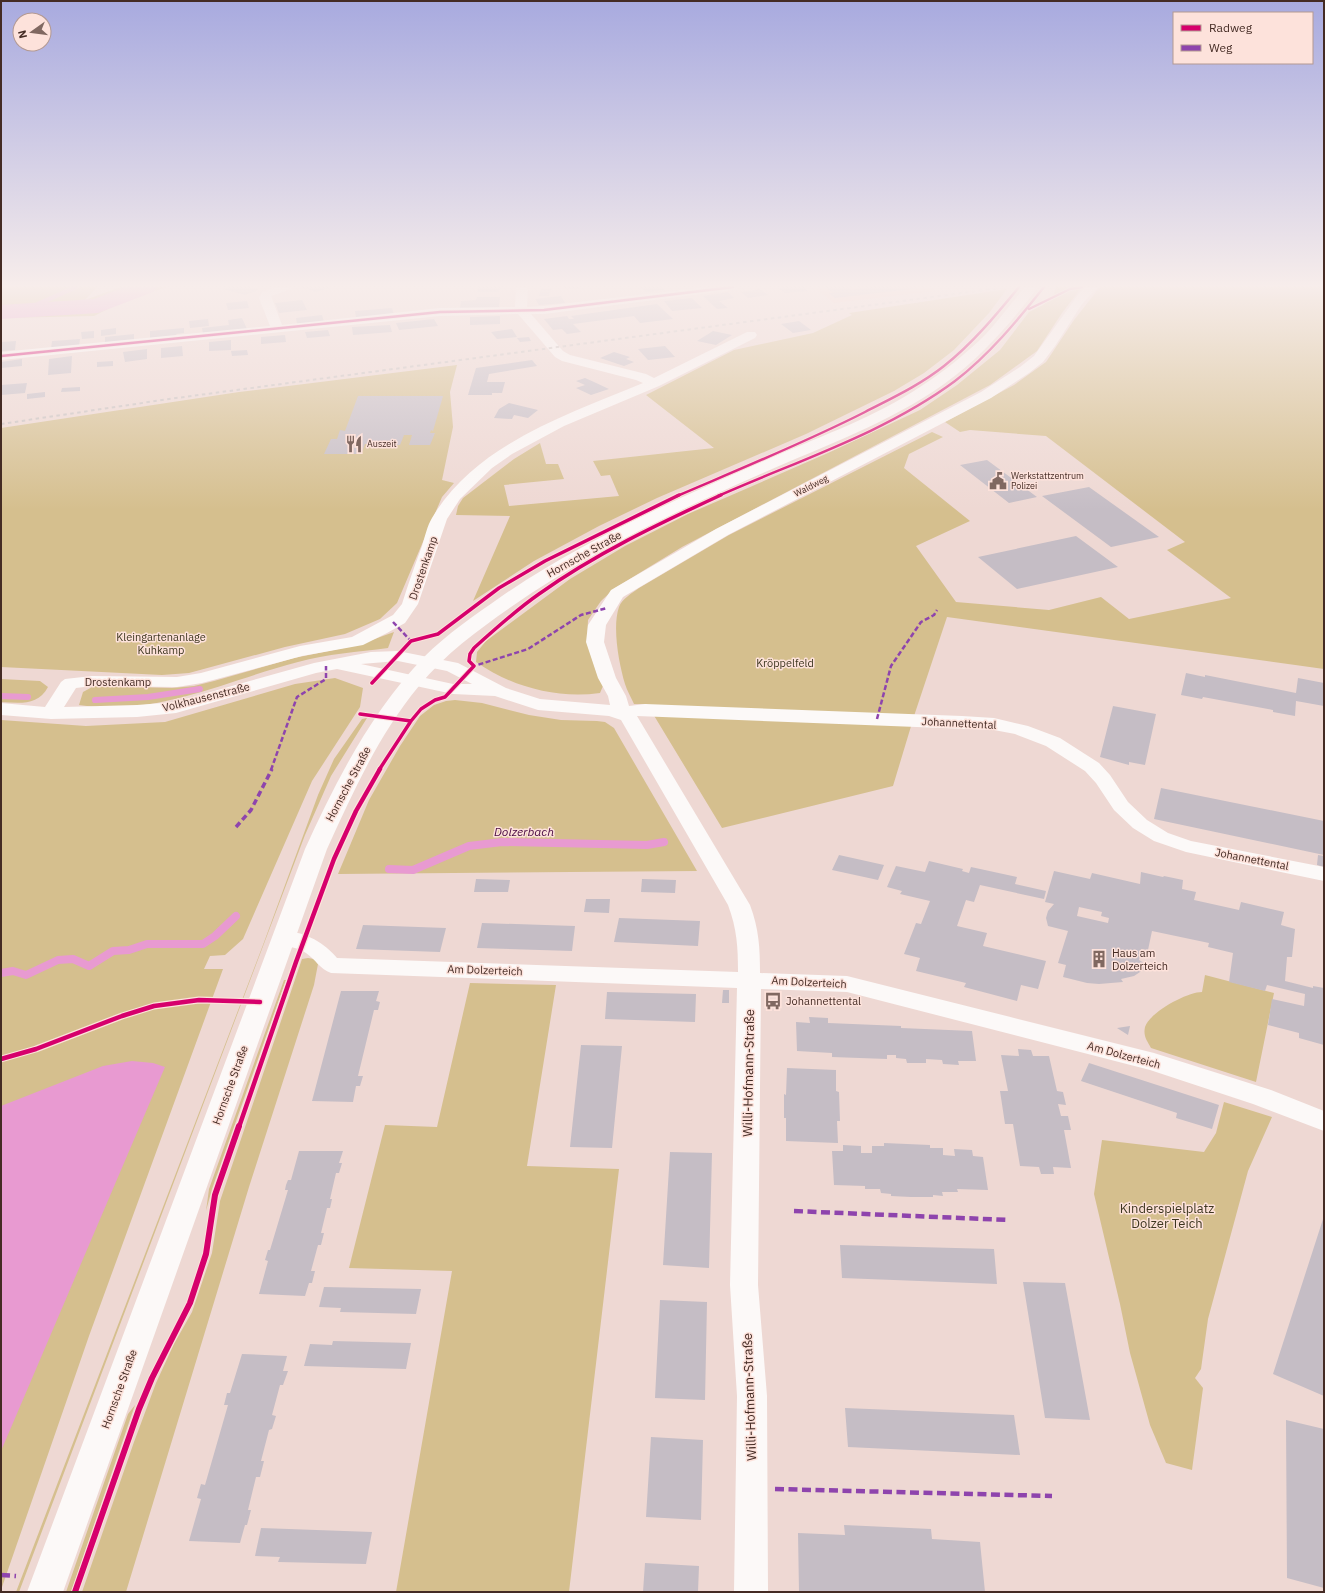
<svg xmlns="http://www.w3.org/2000/svg" width="1325" height="1593" font-family="'IBM Plex Sans',sans-serif">
	<style>
		.built { fill: #f6cbc0 }
		.green { fill: #d5bf8e }
		.water { fill: #e89ad1 }
		.lines { fill: none; stroke-linecap: round; stroke-linejoin: round }
		.stream-far2 { stroke: #e89ad1; stroke-width: 4.5 }
		.stream-far1 { stroke: #e89ad1; stroke-width: 6 }
		.stream { stroke: #e89ad1; stroke-width: 8 }
		.river { fill: #e89ad1; fill-rule: evenodd }
		.building { fill: #c5bdc5; fill-rule: evenodd }
		.minor { fill: #fcf9f8; fill-rule: evenodd }
		.secondary { fill: #fcf9f8; fill-rule: evenodd }
		.rail { stroke: #c8c1bf; stroke-width: 2; stroke-dasharray: 3.5 3.5; stroke-linecap: butt }
		.quiet-far2 { stroke: #8e44ad; stroke-width: 2.5; stroke-dasharray: 5 2.5; stroke-linecap: butt }
		.quiet-far1 { stroke: #8e44ad; stroke-width: 3.5; stroke-dasharray: 6 3.5; stroke-linecap: butt }
		.quiet { stroke: #8e44ad; stroke-width: 4.5; stroke-dasharray: 9 4.5; stroke-linecap: butt }
		.cycleway-far3-casing { stroke: #fde2db; stroke-width: 4 }
		.cycleway-far2-casing { stroke: #fde2db; stroke-width: 5.5 }
		.cycleway-far1-casing { stroke: #fde2db; stroke-width: 7 }
		.cycleway-casing { stroke: #fde2db; stroke-width: 8 }
		.cycleway-far3 { stroke: #d6006c; stroke-width: 2.5 }
		.cycleway-far2 { stroke: #d6006c; stroke-width: 3.5 }
		.cycleway-far1 { stroke: #d6006c; stroke-width: 4.5 }
		.cycleway { stroke: #d6006c; stroke-width: 6 }
		.labels { text-anchor: middle; stroke-width: 3; stroke-linejoin: round; paint-order: stroke }
		.far-poi-label { font-size: 9px; fill: #442b24; stroke: #fde2db; text-anchor: start }
		.far-street-label { font-size: 9px; fill: #442b24; stroke: #fde2db }
		.street-label { font-size: 11px; fill: #442b24; stroke: #fde2db }
		.park-label { font-size: 11px; fill: #3d361f; stroke: #fde2db }
		.poi-label { font-size: 11px; fill: #442b24; stroke: #fde2db; text-anchor: start }
		.water-label { font-size: 12px; font-style: italic; fill: #490940; stroke: #fde2db }
		.near-street-label { font-size: 13px; fill: #442b24; stroke: #fde2db }
		.near-park-label { font-size: 13px; fill: #3d361f; stroke: #fde2db }
	</style>
	<rect width="100%" height="100%" fill="#eed8d3"/>
	<path class="built" d="M813,287h116l6,4 -101,12z"/>
	<path class="green" d="M1,287h96l-12,13 36,-13h47l-38,11 -36,18 -93,2z
		M1056,287h26l-20,26 -25,38 -47,34 -308,162 -67,41 -14,13 -13,19 -1,22 16,44 -3,7c-43,6 -88,-6 -124,-31l1,-10 9,-11 84,-62 55,-33 63,-32 140,-61 92,-43 37,-25 43,-35 29,-38 14,-7 11,-11z
		M1100,287h224v382l-377,-52 -32,96 -22,73 -171,42 -75,-124h-13c-3,-7 -7,-13 -9,-20 -6,-20 -13,-57 -6,-77 3,-8 13,-14 20,-19l90,-53 203,-103 11,5 -34,17 -5,14 66,53 -54,25 40,56 93,8 52,-13 28,22 102,-21 -64,-48 18,-8 -139,-106 -76,-6 -10,2 -15,-10 69,-37 32,-23 28,-42z
		M1007,289l-18,24 -35,37 -30,23 -30,18 -88,43 -149,64 -58,28 -65,35 -61,40 37,-85 -54,-1 2,-9 5,-8 51,-39 26,-16 6,21h12l6,15 -60,6 5,21 110,-10 -9,-21 -9,1 -8,-15 121,-13 -68,-53 88,-45 79,-17 39,-18 -3,-2z
		M457,365l-7,27 3,35 -11,53 12,3 -12,14 -45,106 -17,16 -35,15 -60,13 -96,26 -27,2 -161,-8v-239l238,-36z
		M394,632l-6,16c-30,4 -61,6 -90,14 -73,19 -142,55 -219,43l4,-13 11,-6 78,2 22,-2 20,-5 80,-23 64,-13z
		M335,678l28,10 -3,19 -48,74 -69,158 -18,16 -15,1 -6,13h19l-134,367 -88,254v-870l85,6 79,-4 130,-38z
		M1,679l39,2 8,6c-10,19 -28,16 -47,15z
		M455,700l27,3 47,12 32,5 36,1 8,1 9,6 83,143 -359,3 31,-74 31,-54 20,-30 14,-11 12,-4z
		M367,718l-36,58 -26,59 -286,757h-3l247,-647 55,-150 16,-36 28,-40z
		M308,958l6,1 4,5 -4,21 -65,202 -123,405h-44l52,-150 22,-59 18,-39 18,-32 20,-59 8,-52 82,-242z
		M1205,975l69,18 -18,89 -105,-34c-4,-7 -8,-12 -6,-21 5,-15 42,-35 57,-35z
		M284,980h2l-74,209 -6,22 3,-22z
		M470,983l86,2 -29,181 92,3 -50,423h-173l56,-321 -103,-3 36,-143 52,2z
		M1224,1102l48,15 -24,54 -40,148 -7,50 -6,9 8,10 -11,82 -26,-7 -16,-38 -20,-72 -10,-49 -26,-110 8,-54 102,12 12,-19z
		M135,1405l-64,187h-5l62,-178z"/>
	<path class="water" d="M132,1061l21,2 12,4 -164,384v-345l102,-40z"/>
	<g class="lines">
		<path class="stream-far2" d="M34,309l4,-5 38,-17"/>
		<path class="stream-far1" d="M1,696l27,1
			M95,700l53,-3 52,-8"/>
		<path class="stream" d="M389,869l24,1 56,-24 33,-4 145,3 17,-3
			M1,973l12,-2 13,4 32,-15 15,-1 16,7 24,-15 16,-1 18,-6h56l12,-8 21,-20"/>
		<path class="river" d="M124,287h33l-4,5 -55,21 -97,6v-14l93,-6z"/>
	</g>
	<path class="building" d="M229,287h21l10,3 -15,5 -22,-6z
		M302,287h30l-17,5z
		M479,287h22l-3,5h-21z
		M560,287h21l-2,2z
		M640,287h21l3,3 -18,2z
		M785,287h18l5,4 -23,2 -7,-5z
		M825,287h22l4,3 22,-3 47,1 -85,10 -6,-5h4z
		M541,289h10l-2,7h-10z
		M760,289l8,6 -20,3 -7,-6z
		M728,292l6,6 -15,3 9,7 -11,1 -14,-13z
		M561,296l4,7 -26,2 -4,-6z
		M477,297h23l-1,11h-39l1,-7 15,-1z
		M692,298l10,10 -30,3 -8,-10z
		M302,300l5,10 -28,3 -4,-10z
		M247,301l2,7 -21,2 -2,-7z
		M657,304l16,15 -33,4 -6,-7 -61,8 8,8 -14,2 -5,-5 -9,1 -9,-11 23,-3 2,3h5l-3,-3z
		M392,308l2,7 -38,3 -1,-7z
		M322,315l2,7 -27,2 -1,-6z
		M500,316v8l-30,1v-8z
		M242,318l5,11 -44,5 -1,-6 27,-3 -1,-5z
		M208,319l1,7 -19,2 -1,-7z
		M434,319l4,7 -39,4 -3,-7z
		M799,321l12,9 -18,3 -12,-9z
		M390,325l2,7 -39,3 -1,-8z
		M116,328v6l-15,2v-6z
		M184,328v5l-8,1 1,2 -27,2v-7z
		M512,329l5,8 -20,2 -6,-7z
		M328,330l2,6 -23,2 -2,-6z
		M94,331v7l-12,1 -1,-7z
		M713,331l19,4 -16,10 -19,-4z
		M134,334v7l-29,2v-6z
		M285,335l1,7 -25,2v-7z
		M529,337l2,4 -11,1 -3,-4z
		M80,339l-1,7 -28,3 1,-8z
		M231,340v10l-22,1v-9z
		M16,341l-1,9 -14,1v-9z
		M182,346l1,10 -22,2v-10z
		M665,346l10,11 -27,3 -10,-11z
		M147,349v10l-22,3 -2,-10z
		M247,350l1,5 -16,1 -1,-5z
		M614,352l16,5 -4,2 8,3 -10,4 -24,-8z
		M72,356l-1,17 -23,2 1,-16z
		M22,359v7l-21,2v-6z
		M532,360l5,6 -48,8 -2,8h18l-3,11h-10v2h-24l8,-27z
		M113,361v5l-16,1v-5z
		M585,378l9,4 15,7 -18,6 -15,-7 9,-3 -9,-4z
		M27,383l-2,10 -24,2v-10z
		M80,387v4l-19,1 1,-4z
		M45,392v5l-18,2v-5z
		M358,396h85l-10,35 -2,-1 -1,3h5l-5,12h-21l3,-10h-8l-4,10h-29l1,-1h-7l-4,10h-37l7,-15h6l3,-9 5,1z
		M509,403l29,7 -10,8 -14,-3 -2,4 -18,-1 5,-9z
		M987,460l50,37 -28,6 -49,-38z
		M1089,487l70,50 -48,10 -69,-51z
		M1076,536l42,31 -101,22 -39,-32z
		M1186,673l19,4v-2l91,18 2,-15 26,5v23l-28,-5 -1,15 -22,-4v-2l-70,-13 -1,2 -21,-4z
		M1113,706l43,8 -11,51 -16,-3v3l-29,-8z
		M1161,788l163,33v34l-170,-36z
		M839,855l45,10 -6,15 -46,-10z
		M1318,855l6,1 -1,4h1v7l-7,-2z
		M929,861l34,8 -1,2 7,2 2,-6 46,10 -2,7 31,7 -2,8 -64,-14 -6,17 -8,-2 -9,26 30,7 -4,13 63,15 -8,28 -17,-4 -4,16 -53,-14 2,-4 -50,-12 4,-13 -16,-4 12,-31 5,1 9,-23 -30,-7 2,-3 -15,-4 9,-21 29,6z
		M1054,871l36,8 2,-6 48,11 1,-12 22,5 1,-1 19,4 -1,9 14,3 -2,8 45,10 2,-8 43,10 -3,13 14,4 -3,28h-5l-2,24 28,7v-2l11,2v57l-25,-7v-5l-31,-8 4,-26 32,7 1,-12 -38,-9 -2,6 -36,-9 4,-29 -25,-6 1,-4 -57,-12 -4,19 -7,-1 -2,11 10,6 -15,10 -13,3 2,3 -24,2 -12,-1 -24,-6 3,-12 -8,-2 10,-32 -20,-5 -2,-8 2,-7 6,-7 -9,-2zM1079,907l23,5 -1,4 8,2 -1,5 -31,-7z
		M476,879l34,1 -2,12h-34z
		M642,879l34,1 -1,13 -34,-1z
		M586,899h24l-1,14 -25,-1z
		M619,918l81,3 -2,25 -84,-4z
		M482,923l93,3 -3,25 -95,-3z
		M363,925l83,3 -6,24 -84,-3z
		M723,990h6v13h-7z
		M341,991h38l-3,10 4,1 -2,8h-4l-16,66h5l-3,10h-4l-3,16 -41,-1z
		M607,992l89,2 -1,28 -90,-3z
		M809,1017l19,1v5l73,3v2l71,3 4,30h-18l1,4 -16,-1 -1,-4 -16,-1v4h-19l-1,-4 -10,-1v-3h-9v4l-55,-2v-4l-35,-2 -1,-29 14,1z
		M1130,1026l-2,9 -11,-7z
		M581,1045l41,1 -10,102 -42,-1z
		M1018,1049l13,1 2,6h16l8,35 6,1 3,13 -8,-1 3,12h7l3,14h-7l7,38 -18,-1 1,7h-13l-2,-7 -19,-1 -7,-42h-8l-5,-33h8l-7,-36 18,1z
		M1089,1063l130,42 -7,24 -36,-11 1,-5 -96,-32z
		M787,1068l49,2v21l3,1 1,29h-3l1,22 -52,-2v-23h-2v-24l2,1z
		M884,1143l46,2v3h13v7l12,1 -1,-7 18,1 1,6 10,1 5,33 -31,-1 1,3h-16l1,4 -10,-1v2h-22l-20,-1v-2l-10,-1 -1,-4h-15v-3l-31,-1 -2,-34h11v-6l18,1v7h11v-7h12z
		M299,1151h44l-4,12h3l-3,10h-3l-6,26h2l-2,9h-3l-6,25h3l-3,12h-3l-7,26h4l-3,12h-3l-4,13 -46,-2 9,-33 -3,-1 3,-10h2l18,-60h-3l1,-5 2,-5h3z
		M670,1152l42,1 -3,115 -46,-3z
		M1324,1216v180l-51,-22z
		M840,1245l154,4 3,35 -155,-6z
		M1023,1282l42,1 25,137 -45,-2z
		M324,1287l97,2 -5,25 -76,-2 1,-4 -22,-1z
		M660,1300l47,2 -2,98 -50,-2z
		M333,1341l78,2 -5,26 -102,-3 6,-22 22,1z
		M242,1354l45,2 -4,15h5l-5,14h-3l-8,30 4,1 -4,13 -3,1 -8,31h3l-4,16h-4l-8,33h3l-4,15h-2l-5,18 -51,-2 12,-42 -4,-1 4,-14 4,1 23,-80h-4l3,-12h3z
		M845,1408l169,7 6,40 -172,-8z
		M1286,1420l38,9v159l-37,-10z
		M651,1437l52,3 -2,80 -55,-3z
		M844,1525l87,4 1,10 48,3 5,50h-186l-1,-59 47,2z
		M261,1528l111,4 -6,32 -88,-2 2,-5 -25,-1z
		M645,1563l54,3 -1,26h-55z"/>
	<g class="lines">
		<path class="minor" d="M276,287h17l-2,2 -20,7 11,29 158,-17 75,-1 1,-20h12l-1,20 17,-1 163,-19h32l-2,2 -4,1 -189,24h-13l32,37 7,4 76,19 8,4 93,-46h8l2,3 -2,3 -96,48 -95,40 -52,28 -20,14 -32,31 -13,20 -29,85 -13,19 -18,10 -24,12 -61,11 -100,27 -25,4 -85,-1 -16,2 -12,19 73,-2 38,-3 139,-39 57,-11 27,-1 60,12 48,25 34,11 70,6 -2,-9 -10,-18 -12,-36 2,-17 23,-35 105,-61 265,-137 39,-25 14,-11 46,-64 6,-5h12l-16,17 -27,42 -12,16 -14,11 -38,25 -263,137 -105,62 -17,28 -2,17 12,36 10,18 3,10 16,-2 317,12 32,2 34,8 32,12 39,25 11,12 18,27 19,18 21,13 23,8 133,26v14l-138,-29 -32,-11 -21,-13 -19,-18 -18,-27 -11,-12 -39,-25 -31,-12 -21,-4 -357,-14 113,189c9,24 10,43 10,68l87,3 307,77 117,37 53,21v20l-71,-27 -103,-34 -303,-78 -86,-3 -3,296 9,111 1,196h-34l3,-196 -7,-111 7,-297 -406,-15c-11,-4 -15,-13 -25,-20 -9,-6 -21,-7 -31,-10l-3,-5 3,-5c22,-6 48,8 62,25l401,14c0,-25 -1,-43 -10,-67l-107,-185 -12,-4 -71,-6 -43,-14 -42,-2 -116,-25 -21,4 -140,40 -39,4 -86,2 -50,-4v-12l44,4 16,-25 4,-3 27,-3 85,1 24,-4 99,-27 52,-9 41,-22 9,-11c6,-20 13,-39 20,-58 3,-9 5,-20 10,-28 43,-74 137,-104 211,-135l-7,-3 -74,-19 -7,-4 -37,-43 -78,2 -439,44v-8l269,-26 -11,-28 3,-6zM398,661l49,10 25,13h-19l-92,-20z"/>
		<path class="secondary" d="M1025,287h13c-27,36 -57,71 -94,97 -55,39 -120,62 -181,89 -87,38 -173,79 -252,134 -33,23 -66,47 -92,79 -40,48 -66,106 -92,163l-264,743h-36l278,-743c31,-68 66,-137 119,-192 23,-23 51,-42 78,-61 85,-58 179,-99 273,-140 49,-21 100,-39 145,-69 23,-15 46,-33 66,-53 14,-15 26,-32 39,-47z"/>
		<path class="rail" d="M1,424l168,-25 838,-112"/>
		<path class="quiet-far2" d="M393,622l18,19h2
			M472,664l2,2 54,-17 53,-34 26,-7
			M877,719l14,-53 30,-44 13,-7 3,-5
			M271,770l26,-73 29,-18v-13"/>
		<path class="quiet-far1" d="M236,827l15,-17 21,-41"/>
		<path class="quiet" d="M794,1211l215,9
			M775,1489l277,7
			M1,1575l15,1"/>
		<g class="cycleway-far3-casing">
			<path id="cycleway-far3" d="M1029,309l41,-20 12,-2
				M1,356l439,-44 104,-2 189,-23
				M677,496c63,-27 127,-53 188,-84 27,-14 55,-27 79,-46 29,-23 52,-51 75,-79
				M718,496c79,-35 167,-63 237,-115 34,-26 62,-60 89,-94"/>
		</g>
		<g class="cycleway-far2-casing">
			<path id="cycleway-far2" d="M372,683l39,-42 27,-7 61,-46 46,-27 134,-66
				M360,714l51,7
				M379,770l32,-49 10,-12 14,-9 10,-3 29,-31 -5,-5 1,-7 4,-6c21,-19 42,-38 65,-54 56,-40 119,-70 182,-99"/>
		</g>
		<g class="cycleway-far1-casing">
			<path id="cycleway-far1" d="M1,1059l35,-10 86,-33 32,-10 45,-6 61,2
				M239,1127l57,-165 38,-103 22,-48 24,-42"/>
		</g>
		<g class="cycleway-casing">
			<path id="cycleway" d="M75,1592l64,-183 13,-31 38,-75 16,-49 9,-59 24,-69"/>
		</g>
		<use href="#cycleway-far3" class="cycleway-far3"/>
		<use href="#cycleway-far2" class="cycleway-far2"/>
		<use href="#cycleway-far1" class="cycleway-far1"/>
		<use href="#cycleway" class="cycleway"/>
	</g>
	<linearGradient id="sky" x2="0" y2="1"><stop stop-color="#a8aadf"/><stop offset="0.56" stop-color="#f7edeb"/><stop offset="1" stop-color="#f7edeb" stop-opacity="0"/></linearGradient>
	<rect width="1325" height="510" fill="url(#sky)"/>
	<defs>
		<g id="restaurant-bare" transform="scale(1.38)"><path d="M-5-6h1v4h1v-4h1v4h1v-4h1v5L-1.5 .5V6h-2V.5L-5-1ZM5-6V6H3V1.5H1.5Q1.5-4 5-6Z" fill="#806861" stroke="#fde2db" stroke-width="2.5" paint-order="stroke"/></g>
		<g id="civic-bare" transform="scale(1.38)"><path d="M-.6-6.5H3V-4.5H.6V-3L4-1V1h2V6H-6V1h2V-1L-.6-3ZM-1.2 2.5V6h2.4V2.5Z" fill="#806861" stroke="#fde2db" stroke-width="2.5" paint-order="stroke"/></g>
		<g id="building-bare" transform="scale(1.38)"><path d="M-4-6H4V6H1V3H-1V6H-4ZM-2.5-4.3h1.7v1.8h-1.7ZM.8-4.3h1.7v1.8H.8ZM-2.5-1h1.7V.8h-1.7ZM.8-1h1.7V.8H.8Z" fill="#806861" stroke="#fde2db" stroke-width="2.5" paint-order="stroke"/></g>
		<g id="bus-bare" transform="scale(1.38)"><path d="M-5-6H5V4H4V6H2V4H-2V6H-4V4H-5ZM-3.5-4V0h7V-4ZM-3.5 1.2v1.5H-2V1.2ZM2 1.2v1.5H3.5V1.2Z" fill="#806861" stroke="#fde2db" stroke-width="2.5" paint-order="stroke"/></g>
	</defs>
	<g fill-rule="evenodd">
		<use href="#restaurant-bare" x="354" y="444"/>
		<use href="#civic-bare" x="998" y="481"/>
		<use href="#building-bare" x="1099" y="959"/>
		<use href="#bus-bare" x="773" y="1001"/>
	</g>
	<g class="labels">
		<g class="far-poi-label">
			<text x="367" y="447">Auszeit</text>
			<text x="1011" y="479">Werkstattzentrum<tspan x="1011" dy="10">Polizei</tspan></text>
		</g>
		<g class="far-street-label">
			<text transform="translate(811 486) rotate(-27)" y="3">Waldweg</text>
		</g>
		<g class="street-label">
			<text transform="translate(584 554) rotate(-29)" y="4">Hornsche Straße</text>
			<text transform="translate(423 568) rotate(-71)" y="4">Drostenkamp</text>
			<text x="118" y="686">Drostenkamp</text>
			<text transform="translate(206 697) rotate(-14)" y="4">Volkhausenstraße</text>
			<text transform="translate(959 723) rotate(3)" y="4">Johannettental</text>
			<text transform="translate(348 784) rotate(-62)" y="4">Hornsche Straße</text>
			<text transform="translate(1252 859) rotate(11)" y="4">Johannettental</text>
			<text transform="translate(485 970) rotate(2)" y="4">Am Dolzerteich</text>
			<text transform="translate(809 982) rotate(3)" y="4">Am Dolzerteich</text>
			<text transform="translate(1124 1055) rotate(15)" y="4">Am Dolzerteich</text>
			<text transform="translate(230 1085) rotate(-70)" y="4">Hornsche Straße</text>
			<text transform="translate(119 1389) rotate(-70)" y="4">Hornsche Straße</text>
		</g>
		<g class="park-label">
			<text x="161" y="641">Kleingartenanlage<tspan x="161" dy="13">Kuhkamp</tspan></text>
			<text x="785" y="667">Kröppelfeld</text>
		</g>
		<g class="poi-label">
			<text x="1112" y="957">Haus am<tspan x="1112" dy="13">Dolzerteich</tspan></text>
			<text x="786" y="1005">Johannettental</text>
		</g>
		<g class="water-label">
			<text x="524" y="836">Dolzerbach</text>
		</g>
		<g class="near-street-label">
			<text transform="translate(748 1073) rotate(-89)" y="5">Willi-Hofmann-Straße</text>
			<text transform="translate(749 1397) rotate(-92)" y="5">Willi-Hofmann-Straße</text>
		</g>
		<g class="near-park-label">
			<text x="1167" y="1213">Kinderspielplatz<tspan x="1167" dy="15">Dolzer Teich</tspan></text>
		</g>
	</g>
	<rect width="1325" height="1593" fill="none" stroke="#442b24" stroke-width="4"/>
	<rect x="1173" y="12" width="140" height="52" fill="#fde2db" stroke="#b39992"/>
	<rect x="1181" y="25" width="20" height="6" fill="#d6006c" stroke="#b39992"/>
	<text x="1209" y="32" font-size="12" fill="#442b24">Radweg</text>
	<rect x="1181" y="45" width="20" height="6" fill="#8e44ad" stroke="#b39992"/>
	<text x="1209" y="52" font-size="12" fill="#442b24">Weg</text>
	<g transform="translate(32 32) rotate(256)"><circle r="19" fill="#fde2db" stroke="#b39992"/>
	<path d="M0-3L7 15L0 10L-7 15Z" fill="#806861"/>
	<text y="-6" font-size="11" font-weight="bold" text-anchor="middle" fill="#442b24">N</text>
	</g>
</svg>
